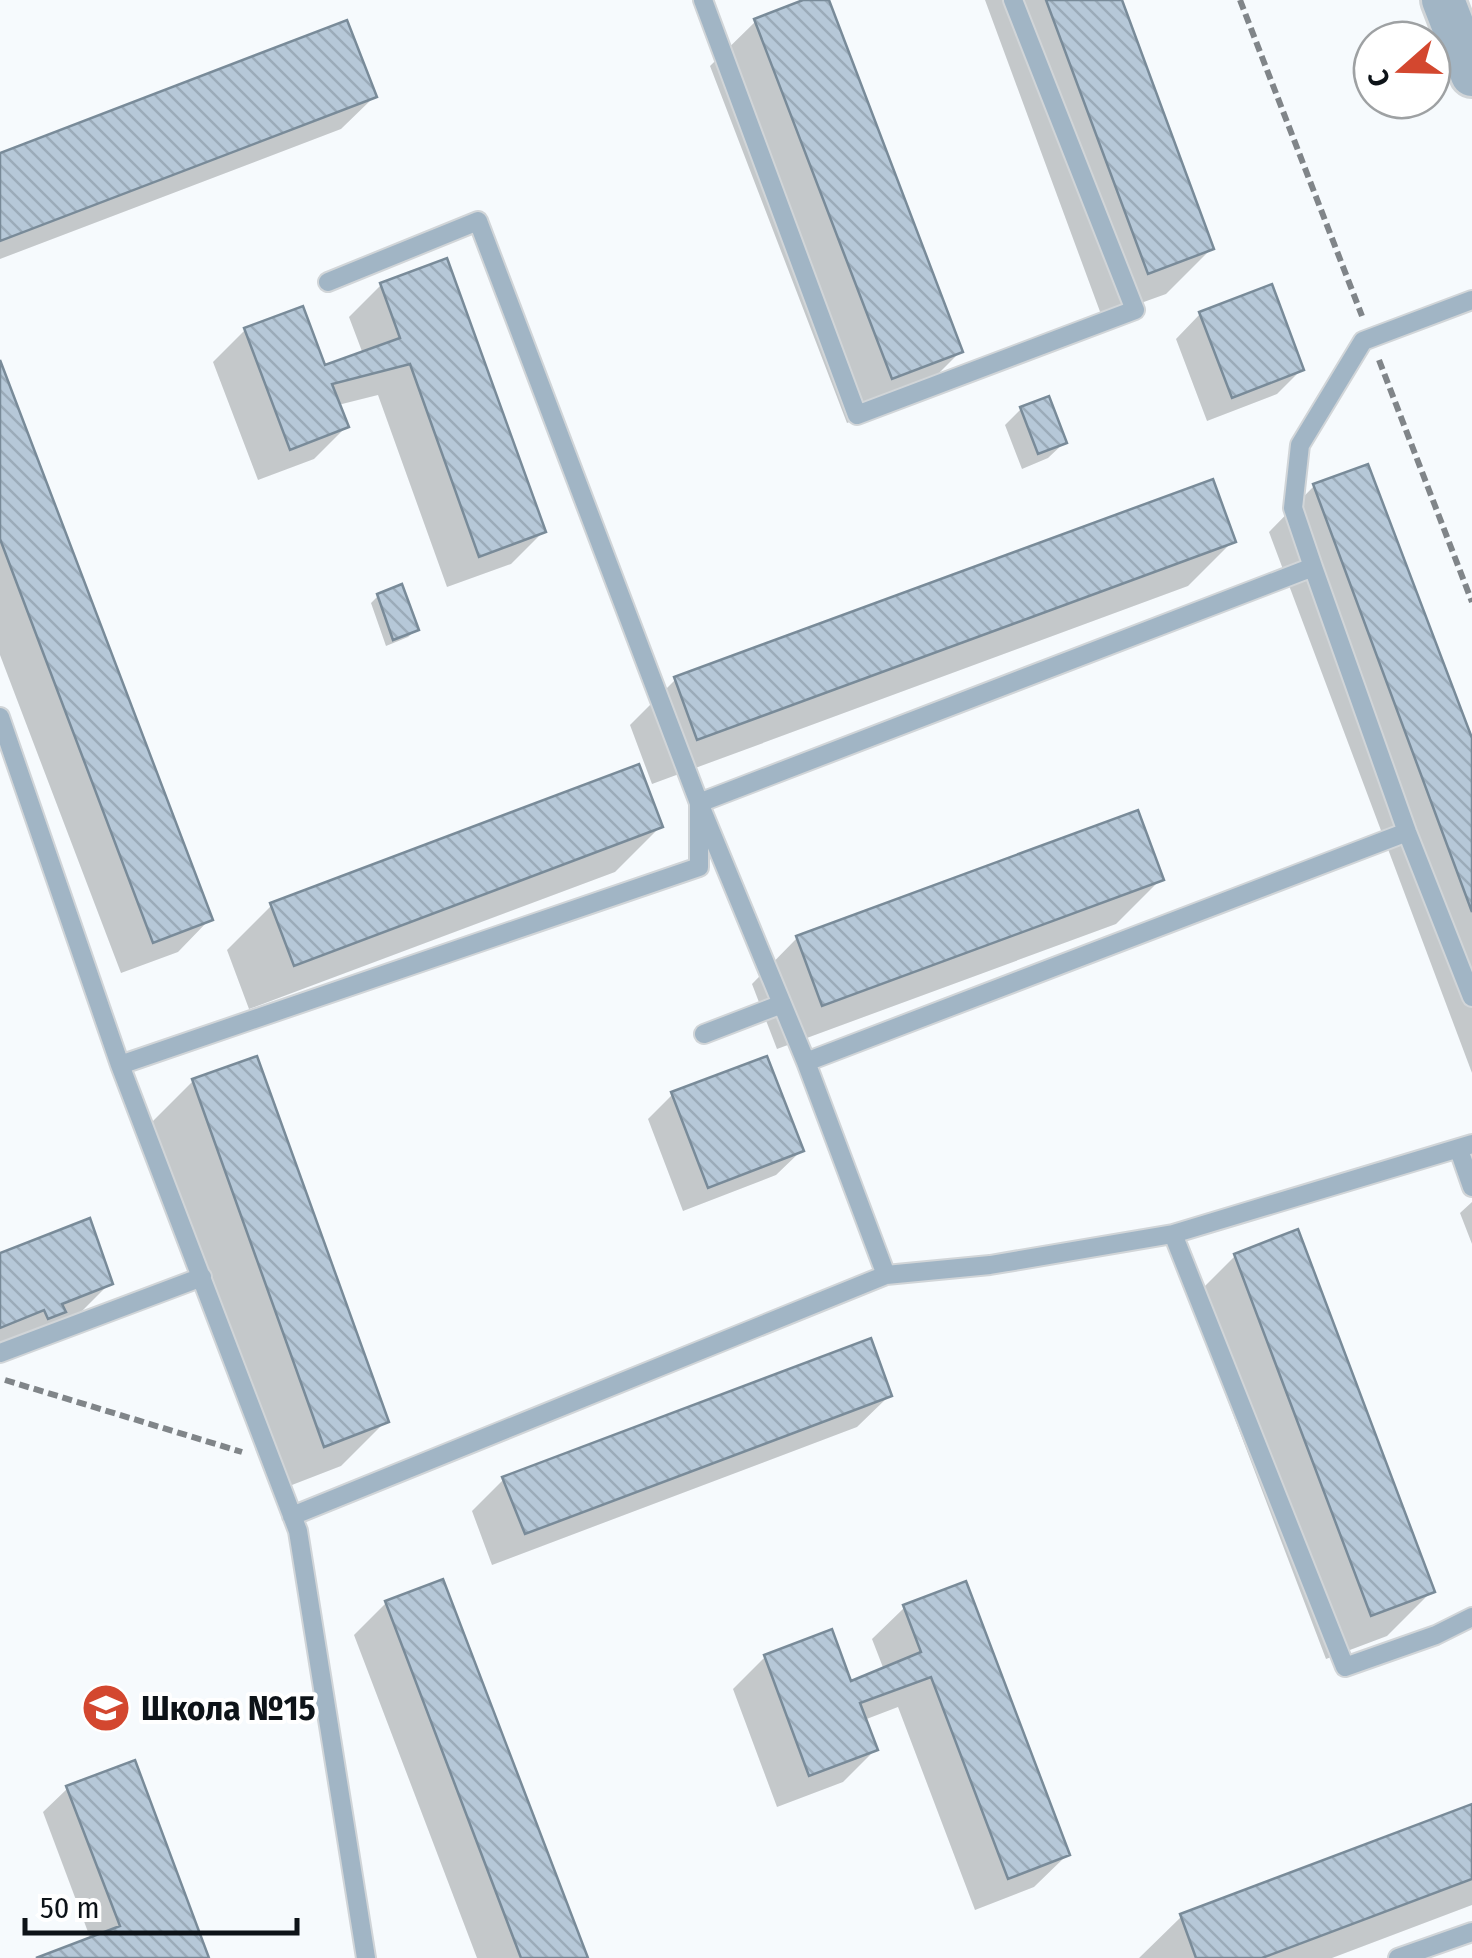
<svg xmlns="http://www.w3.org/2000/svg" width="1472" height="1958" font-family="'Fira Sans Condensed',sans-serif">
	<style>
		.shadow { fill: #0003 }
		.building { fill: url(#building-back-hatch); stroke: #798b99; stroke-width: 2.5 }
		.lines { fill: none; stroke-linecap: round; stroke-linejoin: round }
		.service-casing { stroke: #d1d5d8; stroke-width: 22 }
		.tertiary-casing { stroke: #d1d5d8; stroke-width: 48 }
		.path { stroke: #808589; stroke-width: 6; stroke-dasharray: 10 5; stroke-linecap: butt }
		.service { stroke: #a1b5c5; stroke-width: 18 }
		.tertiary { stroke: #a1b5c5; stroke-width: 42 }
		.labels { text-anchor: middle; stroke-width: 8; stroke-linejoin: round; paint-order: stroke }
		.poi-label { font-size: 35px; font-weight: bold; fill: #0d1318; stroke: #fff; text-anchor: start }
	</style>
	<defs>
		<pattern id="building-back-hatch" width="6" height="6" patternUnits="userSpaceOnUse" patternTransform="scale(2.5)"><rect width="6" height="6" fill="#b6c8d8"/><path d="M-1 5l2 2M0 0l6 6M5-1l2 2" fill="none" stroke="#9babb9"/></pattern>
	</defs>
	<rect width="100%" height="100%" fill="#f6fafd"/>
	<path class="shadow" d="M810,0h16l134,352 -45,45 -68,26 -137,-357 46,-45z
		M985,0h134l92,249 -45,45 -64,23z
		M374,97l-33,32 -341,130v-103z
		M381,285l162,247 -32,32 -64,23 -69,-192 -40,10 8,22 -32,32 -56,21 -45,-118 32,-32 78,38 40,-14 -14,-37z
		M1200,314l101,56 -24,24 -70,27 -31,-82z
		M0,367l210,552 -32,33 -57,21 -121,-318z
		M1021,409l44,33 -17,16 -26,11 -17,-44z
		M1314,486l158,257v330l-203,-541z
		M1233,541l-45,45 -536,198 -22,-59 45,-45z
		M378,596l38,34 -8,7 -22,9 -15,-43z
		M660,827l-45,45 -366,137 -22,-59 45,-45z
		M1161,879l-45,45 -339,125 -25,-65 45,-46z
		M193,1081l193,340 -45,45 -62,24 -131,-364z
		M672,1095l129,56 -25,24 -93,36 -35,-92z
		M1472,1202v42l-12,-31z
		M0,1255l110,28 -45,45 -31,12 -17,17 -14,6 -3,-6z
		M1235,1256l197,335 -45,45 -61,23 -136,-358z
		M890,1395l-33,32 -365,138 -20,-54 32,-32z
		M386,1603l199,355h-108l-123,-323z
		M905,1607l162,248 -33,32 -59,23 -77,-203 -34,13 11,30 -32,32 -66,25 -44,-118 32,-32 85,27 34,-14 -12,-31z
		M68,1788l138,170h-163l48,-18 -48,-128z
		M1472,1807v98l-140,53h-193l42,-41z"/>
	<path class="building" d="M803,0h26l134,352 -71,27 -138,-360z
		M1046,0h76l92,249 -66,25z
		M347,20l30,77 -377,144v-88z
		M447,258l99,274 -67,25 -69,-193 -78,20 17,43 -59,23 -46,-122 59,-22 22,59 75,-27 -20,-55z
		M1272,284l32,86 -72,28 -33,-86z
		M0,360l213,560 -60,23 -153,-404z
		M1049,396l18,47 -29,11 -18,-47z
		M1368,464l104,274v174l-159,-428z
		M1213,479l23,63 -539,198 -23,-63z
		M402,584l17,46 -26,10 -16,-46z
		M639,764l24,63 -369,139 -24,-63z
		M1138,810l26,70 -342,126 -26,-70z
		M257,1056l132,366 -65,25 -132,-368z
		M767,1056l37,95 -96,37 -37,-96z
		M90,1218l23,66 -51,20 4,8 -18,7 -4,-9 -44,18v-75z
		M1298,1229l137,363 -64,24 -137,-362z
		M871,1338l21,58 -367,138 -23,-57z
		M443,1579l145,379h-67l-136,-357z
		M966,1581l104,274 -62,24 -77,-202 -71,26 18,47 -69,26 -45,-121 68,-26 19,52 70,-29 -18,-47z
		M135,1760l74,198h-173l84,-32 -54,-140z
		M1472,1804v75l-210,79h-66l-16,-44z"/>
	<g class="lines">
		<g class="service-casing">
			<path id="service" d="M703,0l154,415 278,-105 -122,-310
				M328,282l150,-61 221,582 107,259 601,-230
				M1313,567l-20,-59 7,-63 63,-104 109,-41
				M0,717l120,348 178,466 68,427
				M704,1034l78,-30
				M806,1062l80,213 104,-10 183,-31
				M120,1065l579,-198v-64l614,-236 94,265 65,165
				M1472,1144l-299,90 172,433 91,-32 36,-18
				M1459,1150l13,37
				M0,1353l202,-76
				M292,1516l594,-241
				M1398,1958l74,-26"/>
		</g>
		<g class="tertiary-casing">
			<path id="tertiary" d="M1443,0l29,75"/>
		</g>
		<path class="path" d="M1240,0l122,316
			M1379,360l93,242
			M5,1380l237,72"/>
		<use href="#service" class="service"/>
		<use href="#tertiary" class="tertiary"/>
	</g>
	<defs>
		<g id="school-disc" transform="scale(2.5)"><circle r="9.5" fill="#d3472f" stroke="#fff"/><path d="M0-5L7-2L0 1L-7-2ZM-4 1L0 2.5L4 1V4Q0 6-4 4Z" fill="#fff"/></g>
	</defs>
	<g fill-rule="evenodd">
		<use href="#school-disc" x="106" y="1708"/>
	</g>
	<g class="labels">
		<g class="poi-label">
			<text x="141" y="1720">Школа №15</text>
		</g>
	</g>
	<g transform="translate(1402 70) rotate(250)"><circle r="48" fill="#ffffff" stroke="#9ea1a3" stroke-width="2.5"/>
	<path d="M0-8L18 38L0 25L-18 38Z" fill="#d3472f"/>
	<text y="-15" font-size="28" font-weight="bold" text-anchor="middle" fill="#0d1318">С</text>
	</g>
	<path d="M25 1918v15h272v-15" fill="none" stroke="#0d1318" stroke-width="5"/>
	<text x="40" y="1918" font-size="30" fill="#0d1318" stroke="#ffffff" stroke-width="8" paint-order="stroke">50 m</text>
</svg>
